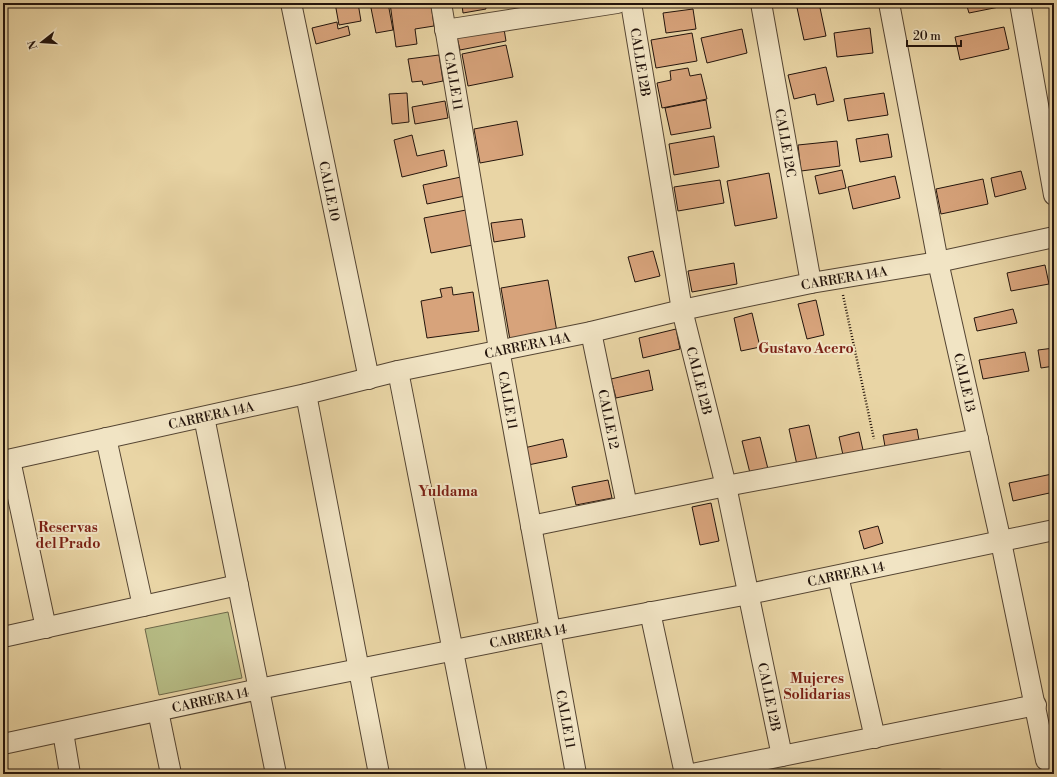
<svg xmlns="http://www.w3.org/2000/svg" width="1057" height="777" font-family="'Libre Bodoni',serif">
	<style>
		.green { fill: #b7bd86; stroke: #6d6849 }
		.building { fill: #d7a37b; stroke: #23140c }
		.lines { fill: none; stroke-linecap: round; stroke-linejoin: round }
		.minor-casing { stroke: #544432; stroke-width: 22 }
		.path { stroke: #23140c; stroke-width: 2.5; stroke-dasharray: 1 2; stroke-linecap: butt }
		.minor { stroke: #f1e4c4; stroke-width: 20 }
		.labels { text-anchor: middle; stroke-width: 4; stroke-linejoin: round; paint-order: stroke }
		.street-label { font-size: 13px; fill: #23140c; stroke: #f1e4c4 }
		.neighbourhood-label { font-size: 14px; font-weight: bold; fill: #7a1f14; stroke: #f1e4c4 }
	</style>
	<rect width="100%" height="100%" fill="#e9d5a5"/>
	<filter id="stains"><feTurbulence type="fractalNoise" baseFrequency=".005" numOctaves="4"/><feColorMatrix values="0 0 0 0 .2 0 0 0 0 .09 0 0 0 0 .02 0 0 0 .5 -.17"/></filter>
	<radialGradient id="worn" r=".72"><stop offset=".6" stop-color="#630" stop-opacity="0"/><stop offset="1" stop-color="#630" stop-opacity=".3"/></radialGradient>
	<path class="green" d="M228,612l14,66 -83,17 -14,-66z
		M756,768l183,1 31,5h-244z"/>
	<path class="building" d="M335,3h23l3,18 -22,4z
		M370,3h18l5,27 -17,3z
		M390,3h41l3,23 -19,3 2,15 -21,3z
		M454,3h31l1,6 -23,4 -1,-8 -8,2z
		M796,3h23l7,33 -22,4z
		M966,3h32l1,4 -30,6z
		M693,9l3,20 -30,4 -3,-20z
		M337,22l1,7 10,-3 2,9 -34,9 -4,-16z
		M503,23l3,18 -46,9 -4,-17z
		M1004,27l5,22 -49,11 -5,-23z
		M870,28l3,25 -36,4 -3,-24z
		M742,29l5,24 -40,10 -6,-25z
		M692,33l5,28 -41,7 -5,-28z
		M506,45l7,32 -45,9 -6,-32z
		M439,55l4,26 -20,4 -1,-4 -10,1 -4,-23z
		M826,67l8,34 -17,4 -2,-11 -21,5 -6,-24z
		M688,68l2,8 11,-2 6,25 -45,9 -5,-25 14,-3 -1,-9z
		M407,93l2,29 -17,2 -3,-30z
		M884,93l4,22 -40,6 -4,-22z
		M706,100l5,28 -40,7 -6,-27z
		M445,101l3,17 -33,6 -3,-17z
		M517,121l6,34 -43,8 -6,-34z
		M888,134l4,23 -32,5 -4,-23z
		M412,135l5,21 27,-6 3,16 -45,11 -8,-37z
		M714,136l5,31 -45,8 -5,-31z
		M837,141l3,25 -39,5 -3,-26z
		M842,170l4,18 -27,6 -4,-18z
		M1021,171l5,18 -31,8 -4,-19z
		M769,173l8,45 -42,8 -8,-45z
		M895,176l5,22 -47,11 -5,-22z
		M461,177l4,19 -38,8 -4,-19z
		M983,179l5,25 -47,10 -5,-25z
		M720,180l4,23 -46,8 -4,-24z
		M466,210l7,35 -42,8 -7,-35z
		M522,219l3,18 -31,5 -3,-19z
		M653,251l7,25 -25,6 -7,-25z
		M734,263l3,21 -45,8 -4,-21z
		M1045,265l4,19 -38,7 -4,-18z
		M548,280l9,52 -47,8 -9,-52z
		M452,287l1,8 20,-3 6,39 -52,7 -6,-37 21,-4 -2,-8z
		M816,300l8,35 -17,4 -9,-35z
		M1013,309l4,14 -40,8 -3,-13z
		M752,313l8,34 -19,4 -7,-33z
		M676,329l4,20 -37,9 -4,-20z
		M1054,348v18l-13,2 -3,-18z
		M1025,352l4,19 -46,8 -4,-19z
		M649,370l4,20 -37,8 -5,-19z
		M809,425l8,35 -20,5 -8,-36z
		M917,429l3,17 -34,6 -3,-17z
		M859,432l4,18 -20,5 -4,-18z
		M760,437l8,32 -18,4 -8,-32z
		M563,439l4,18 -39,8 -4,-17z
		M1052,474l2,18 -41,9 -4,-18z
		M608,480l4,18 -36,7 -4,-18z
		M711,503l8,38 -19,4 -8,-38z
		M878,526l5,17 -19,6 -5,-18z"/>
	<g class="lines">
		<g class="minor-casing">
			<g id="minor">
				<path id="s1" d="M291,3l78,376"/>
				<path id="s2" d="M441,3l58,346 77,425"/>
				<path id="s3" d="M631,3l51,307 44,176 56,270"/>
				<path id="s4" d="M761,3l50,280"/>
				<path id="s5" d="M889,3l49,259 63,280 45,218"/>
				<path d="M1020,3l34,192"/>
				<path d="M445,30l172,-27"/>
				<path id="s6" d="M591,332l36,174"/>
				<path d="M398,371l79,403"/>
				<path d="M306,394l73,380"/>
				<path d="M204,417l72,357"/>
				<path d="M106,438l37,168"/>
				<path d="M10,460l36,168"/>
				<path id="s7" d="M3,461l303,-67 92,-23 193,-39 91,-22 129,-27 127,-21 116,-25"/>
				<path d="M531,526l195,-40 252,-47"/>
				<path d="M838,576l37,162"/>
				<path d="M650,612l35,162"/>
				<path d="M3,637l235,-52"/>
				<path d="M158,711l13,63"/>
				<path d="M63,732l7,42"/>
				<path id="s8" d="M3,744l256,-55 291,-58 199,-37 305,-64"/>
				<path d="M692,774l344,-69"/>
			</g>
		</g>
		<path class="path" d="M843,295l31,144"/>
		<use href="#minor" class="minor"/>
	</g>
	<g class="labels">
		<g class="street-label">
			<text dy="5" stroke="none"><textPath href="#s3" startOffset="60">CALLE 12B</textPath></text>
			<text dy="5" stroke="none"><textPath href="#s2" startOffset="79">CALLE 11</textPath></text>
			<text dy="5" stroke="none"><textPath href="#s4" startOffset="142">CALLE 12C</textPath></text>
			<text dy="5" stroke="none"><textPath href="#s1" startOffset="192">CALLE 10</textPath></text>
			<text dy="5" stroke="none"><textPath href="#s7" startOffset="861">CARRERA 14A</textPath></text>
			<text dy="5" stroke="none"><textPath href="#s7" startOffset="537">CARRERA 14A</textPath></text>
			<text dy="5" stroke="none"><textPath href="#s3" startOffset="384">CALLE 12B</textPath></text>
			<text dy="5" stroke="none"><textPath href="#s5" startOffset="387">CALLE 13</textPath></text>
			<text dy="5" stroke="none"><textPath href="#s2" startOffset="403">CALLE 11</textPath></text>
			<text dy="5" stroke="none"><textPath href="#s7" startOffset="213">CARRERA 14A</textPath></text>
			<text dy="5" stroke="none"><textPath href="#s6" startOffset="89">CALLE 12</textPath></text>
			<text dy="5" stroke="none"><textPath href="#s8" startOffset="860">CARRERA 14</textPath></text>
			<text dy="5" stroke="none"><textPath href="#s8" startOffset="536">CARRERA 14</textPath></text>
			<text dy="5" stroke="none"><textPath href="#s3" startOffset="708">CALLE 12B</textPath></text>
			<text dy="5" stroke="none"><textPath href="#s8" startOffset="212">CARRERA 14</textPath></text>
			<text dy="5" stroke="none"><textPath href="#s2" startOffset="727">CALLE 11</textPath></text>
		</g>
		<g class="neighbourhood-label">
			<text x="806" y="353">Gustavo Acero</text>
			<text x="448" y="496">Yuldama</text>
			<text x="68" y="532">Reservas<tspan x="68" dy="16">del Prado</tspan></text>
			<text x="817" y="683">Mujeres<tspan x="817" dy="16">Solidarias</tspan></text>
		</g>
	</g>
	<rect width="1057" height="777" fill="none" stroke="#e9d5a5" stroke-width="16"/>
	<rect x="4" y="4" width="1049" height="769" fill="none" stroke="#23140c" stroke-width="2"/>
	<rect x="8" y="8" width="1041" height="761" fill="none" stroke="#23140c"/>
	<g transform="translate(42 42) rotate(253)" stroke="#f1e4c4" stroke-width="3" paint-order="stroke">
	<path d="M0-3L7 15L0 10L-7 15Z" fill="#23140c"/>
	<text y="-6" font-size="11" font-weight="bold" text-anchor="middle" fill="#23140c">N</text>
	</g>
	<path d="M907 40v6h54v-6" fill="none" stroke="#23140c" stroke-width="2"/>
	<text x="913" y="40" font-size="12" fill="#23140c" stroke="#f1e4c4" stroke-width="3" paint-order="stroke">20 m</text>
	<rect width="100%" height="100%" filter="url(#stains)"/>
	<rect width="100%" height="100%" fill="url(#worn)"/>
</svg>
